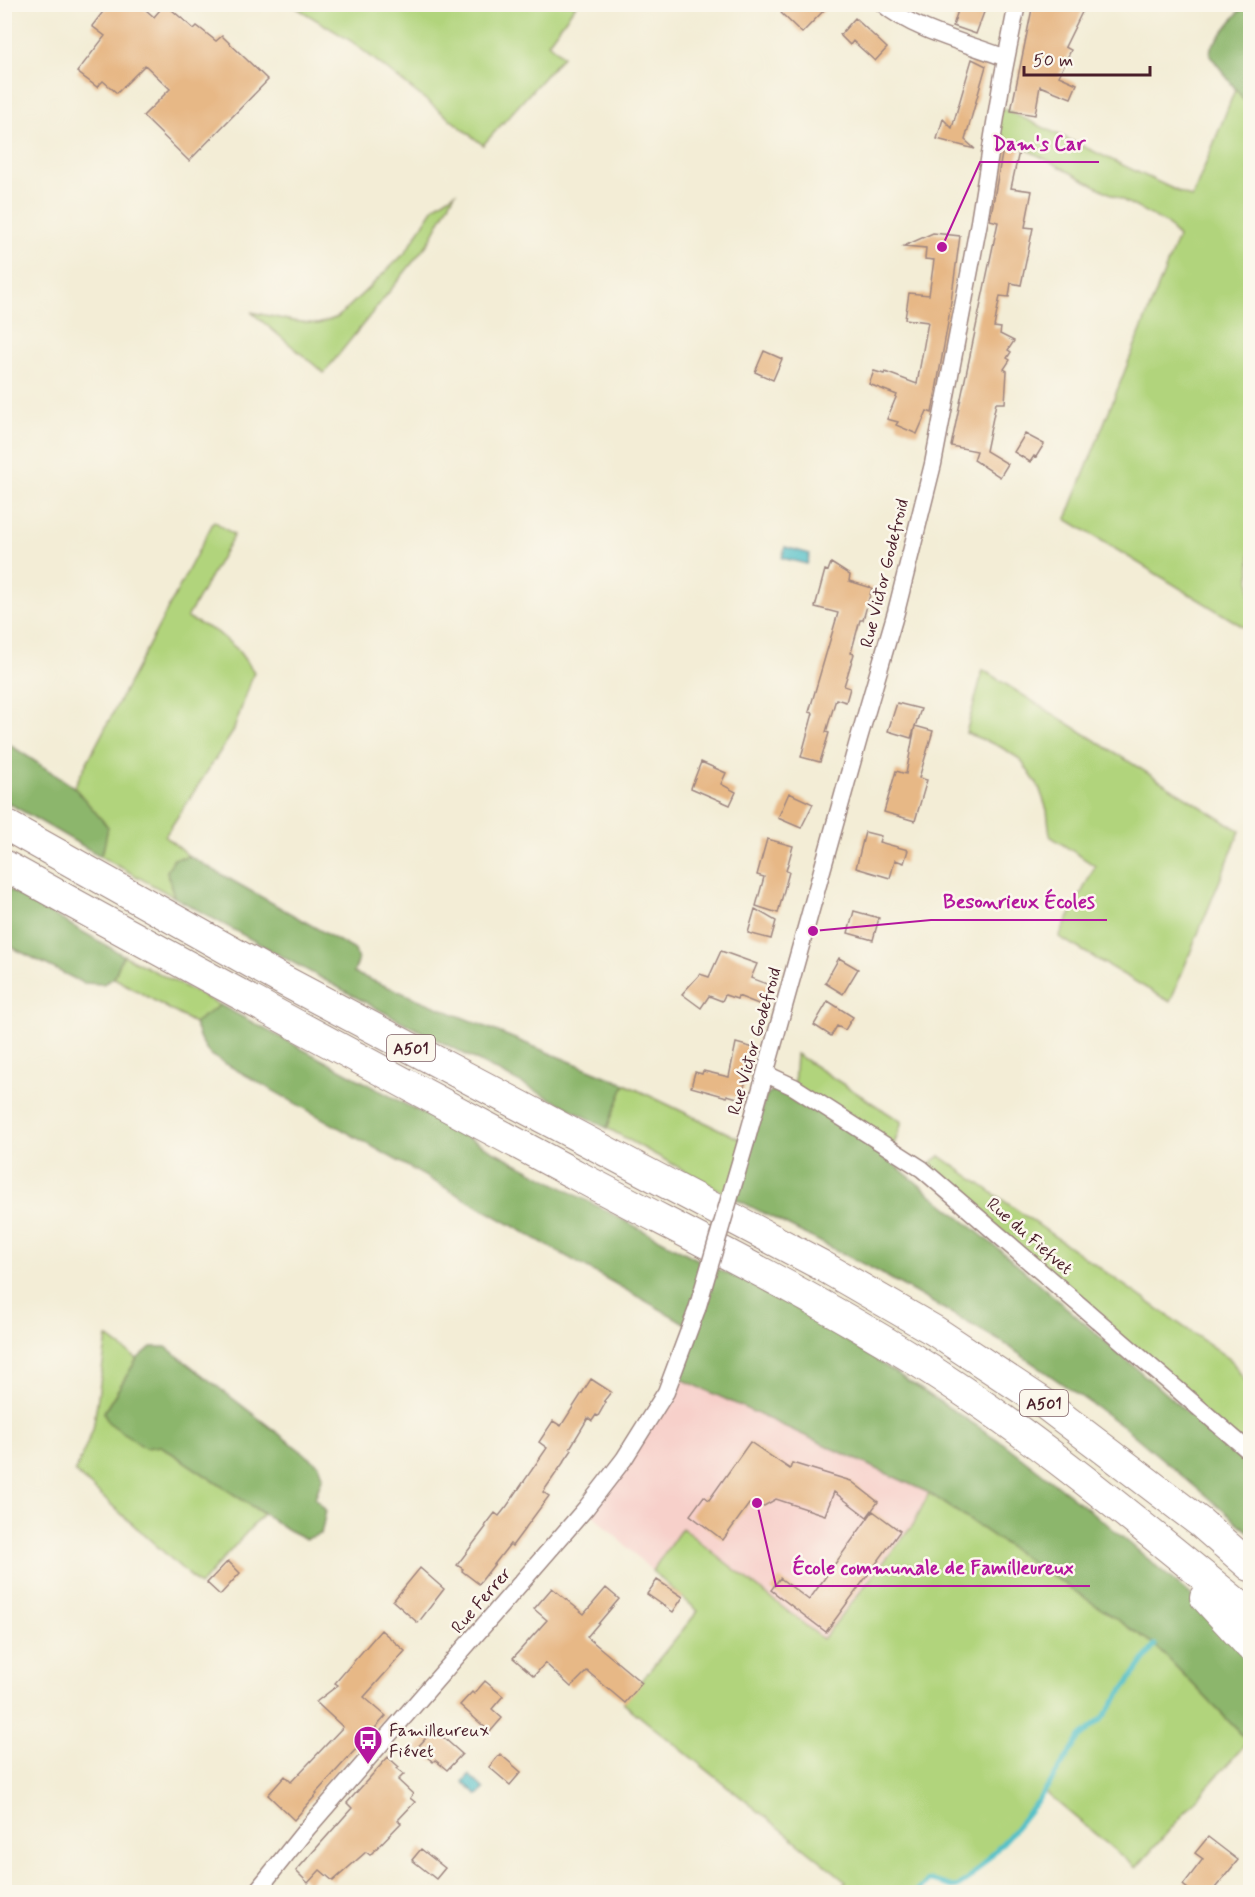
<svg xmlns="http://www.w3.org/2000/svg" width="1255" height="1897" font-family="Mynerve,sans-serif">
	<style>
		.built { fill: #f7d0ca }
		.green { fill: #b1d47c; stroke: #7e7a54; stroke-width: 1.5 }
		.forest { fill: #8cb66c; stroke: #6b6a4c; stroke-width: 1.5 }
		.water { fill: #52c0c8; stroke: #4e707a; stroke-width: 1.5 }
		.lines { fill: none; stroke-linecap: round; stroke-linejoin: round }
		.stream { stroke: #52c0c8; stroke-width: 5 }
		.building { fill: #e7b886 }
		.minor-casing { stroke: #9e8680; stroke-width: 19 }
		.motorway-casing { stroke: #9e8680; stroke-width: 32 }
		.minor { stroke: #fff; stroke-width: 16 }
		.motorway { stroke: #fff; stroke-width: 30 }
		.minor-bridge-casing { stroke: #9e8680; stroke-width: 19; stroke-linecap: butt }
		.minor-bridge { stroke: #fff; stroke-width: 16 }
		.labels { text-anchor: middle; stroke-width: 5; stroke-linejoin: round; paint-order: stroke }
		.shield { fill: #fbf7ec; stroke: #7f6065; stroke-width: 1.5 }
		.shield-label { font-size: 16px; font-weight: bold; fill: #4a1f2b }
		.street-label { font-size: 18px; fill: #4a1f2b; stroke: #fbf7ec }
		.poi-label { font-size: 18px; fill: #4a1f2b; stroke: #fbf7ec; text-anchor: start }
		.leader { fill: none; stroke: #b5179e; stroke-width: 2 }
		.callout-dot { fill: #b5179e; stroke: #fbf7ec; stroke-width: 2 }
		.callout-label { font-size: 20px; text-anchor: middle; font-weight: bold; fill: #b5179e; stroke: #fbf7ec; stroke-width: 5; stroke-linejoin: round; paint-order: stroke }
	</style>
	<rect width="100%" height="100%" fill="#fbf7ec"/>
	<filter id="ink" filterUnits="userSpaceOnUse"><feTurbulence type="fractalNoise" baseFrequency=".0167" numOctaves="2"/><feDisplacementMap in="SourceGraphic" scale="12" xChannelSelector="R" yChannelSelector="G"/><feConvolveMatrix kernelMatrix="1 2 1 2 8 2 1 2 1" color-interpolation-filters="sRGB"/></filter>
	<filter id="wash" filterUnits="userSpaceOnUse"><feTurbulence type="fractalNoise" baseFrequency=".008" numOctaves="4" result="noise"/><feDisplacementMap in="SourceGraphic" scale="24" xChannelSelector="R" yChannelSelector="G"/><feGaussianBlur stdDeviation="1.35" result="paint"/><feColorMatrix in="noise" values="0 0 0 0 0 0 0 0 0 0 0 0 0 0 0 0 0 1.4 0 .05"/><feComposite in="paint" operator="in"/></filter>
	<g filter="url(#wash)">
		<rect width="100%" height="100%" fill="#f3edd6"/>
		<path class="built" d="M673,1375l256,118 -16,32 -90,114 -140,-110 -31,42 -66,-63z"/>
		<path class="green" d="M292,5l284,-1v1l-28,38 15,13 -80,89 -132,-104z
			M1250,52v579l-184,-112 112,-282 -12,-14 -155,-82 -18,-1 5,-34 194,92z
			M455,193l-26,49 -105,131 -73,-61 42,9 25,3 20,-7 67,-64 30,-47z
			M214,521l20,14 -47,83 30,14 20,17 17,23 -21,60 -68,104 24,20 -15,3 -7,12 7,26 -74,-41 4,-9 -30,-60z
			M983,670l257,161 -70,171 -111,-65 36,-71 -45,-30 -3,-26 -8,-23 -19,-28 -21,-13 -33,-13z
			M123,955l97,50 -26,18 -80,-45z
			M796,1054l106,68 -10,28 -98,-63z
			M625,1084l121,58 -16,54 -123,-68z
			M940,1156l291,204 19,28v64l-328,-283z
			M107,1337l30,22 -33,53 41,36 16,-2 102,68 -63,71 -125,-113 18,-43z
			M929,1493l226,152 93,96 -112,127 -91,-76c-20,24 -39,47 -61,70 -7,8 -14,17 -23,22 -19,11 -23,-17 -45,8h-79l9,-11 -223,-178 75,-92 -46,-40 30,-43 141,111 90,-114z"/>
		<path class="forest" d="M1250,8v100l-40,-53 1,-8 30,-38z
			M4,741l70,46 34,40 -4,20 -4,9 -95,-55z
			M189,856l166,94 3,11 -4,12 271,111 -18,44 -235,-122 -198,-109 -7,-26 7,-12z
			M5,887l118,68 -9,23 -11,6 -20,-1 -78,-39z
			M220,1005l181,97 309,164 62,26 231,151 104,81 88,75 42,42 13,20v87l-2,-7 -93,-96 -226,-152 -256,-118 17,-49 -480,-271 -10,-16 -6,-16z
			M792,1088l109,82 99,80 250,217v66l-127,-107 -121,-84 -125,-71 -147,-75 37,-102 6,-3z
			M151,1347h15l153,118 4,11 -8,22 11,13 -5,23 -15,5 -18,-9 -127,-84 -16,2 -37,-26 -4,-10 33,-53z"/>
		<path class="water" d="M785,547l25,7 -3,10 -25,-6z
			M469,1775l15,14 -6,6 -15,-13z"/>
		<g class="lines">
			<path class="stream" d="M916,1892l12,-11h5l20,6 6,-1 10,-7 40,-43 36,-45 35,-54 22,-18 53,-74"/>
		</g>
		<g id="blocks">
			<path class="building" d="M109,4h30l15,13 11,-13 29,25 3,-3 19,15 6,-5 46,44 -79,81 -46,-45 27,-27 -25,-24 -28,28 -14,-12 -6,6 -20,-15 28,-36 -13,-10z
				M789,4h41l-28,29 -21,-20z
				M960,4h27l-11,30 -23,-8z
				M1033,4h53l-21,43 6,3 -12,26 18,8 -6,14 -31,-12 -5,29 -24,-4z
				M855,18l32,30 -12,13 -22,-20 -3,4 -10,-10z
				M972,59l14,7 -21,74 10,9 -38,-10 6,-20 9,9z
				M1004,143l16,4 -9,41 21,3 -7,36 8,1 -12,57 -10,-2 -2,14 -9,-1 -6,31 7,1 -1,6 14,7 -6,9 3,2 -4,6 3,2 -6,9 3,2 -2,32h-9l-10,48 22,13 -8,13 -26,-17 3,-9 -26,-5 47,-224 -8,-2z
				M933,233l27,3 -12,87 -16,90 -5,-2 -10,23 -21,-9 2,-3 -11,-3 10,-24 -28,-11 5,-13 10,3 1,-2 32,12 11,-62 -23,-3 4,-26 20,2 5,-35 -9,-1 1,-11 -22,-2z
				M764,351l18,8 -9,21 -18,-8z
				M1025,434l19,10 -8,13 -2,-1 -4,6 -16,-10z
				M831,563l19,12 -1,6 23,7 -9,32h-3l-9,33 3,1 -10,32 6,2 -4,14 -10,-3 -10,33 3,1 -9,29 -19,-5 12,-44 -4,-1 29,-99 -23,-6 10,-37 3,1z
				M897,703l24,6 -10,29 -23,-7z
				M915,726l18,5 -14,47 8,2 -12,41 -31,-9 12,-41 10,3z
				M701,762l25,11 -5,11 15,8 -6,13 -39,-17z
				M789,793l24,11 -12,24 -23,-10z
				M865,832l16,4 -2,6 29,8 -4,13 -9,-3 -5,18 -34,-10z
				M767,839l26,7 -7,25 3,1 -11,41 -22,-7 8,-29 -7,-2z
				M755,909l21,12 -5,18 -23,-6z
				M854,911l25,7 -6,22 -25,-7z
				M721,951l36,13 -6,14 21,8 -6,21 -28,-11 -1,3 -12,-4 -3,6 -13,-5 -8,12 -19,-14 18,-20 9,3z
				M839,958l19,11 -15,25 -18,-11z
				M828,1001l25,16 -8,13 -8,-4 -6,10 -17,-11z
				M736,1043l18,5 -13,51 -14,-4v2l-36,-10 4,-15 7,2 1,-3 26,6z
				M591,1379l20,13 -7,9 2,1 -8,14 -2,-1 -4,6 -4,-3 -18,30 2,2 -29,42 6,4 -37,50 -2,-2 -31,40 -17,-13 1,-2 -6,-4 29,-38 -1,-1 10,-13 4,3 8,-10 40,-58 -8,-6 14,-21 8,5z
				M750,1442l40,27 2,-6 59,18 27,21 -11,15 -33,-25 -9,23 -49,-16 -12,7 -15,-2 -26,36 -33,-25 14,-19 5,4z
				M873,1511l27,20 -74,101 -55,-42 9,-12 29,22z
				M228,1561l12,12 -20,22 -13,-12z
				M420,1568l24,21 -26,34 -25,-22z
				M657,1580l26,17 -10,15 -26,-18z
				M552,1588l32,26 22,-26 13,11 -32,38 55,46 -17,20 -38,-32 -16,16 -26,-24 -11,13 -21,-18 34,-38 -13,-11z
				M381,1630l24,21 -41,46 22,19 -70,77 1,1 -23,26 -26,-25 17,-19 6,6 52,-55 -27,-25 22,-17 -3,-2z
				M485,1681l18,15 -11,13 10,9 -12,14 -30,-27 12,-13 2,2z
				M434,1729l28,25 -15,16 -12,-10 -2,2 -16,-14z
				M500,1754l21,18 -11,13 -21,-18z
				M388,1757l11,10 -2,2 7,5 -6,6 15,14 -3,4 5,4 -17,18 3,3 -31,32 -4,-3 -33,29 -13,-11 -12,13 -12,-12 56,-63 -5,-5z
				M1208,1837l30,23 -27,33h-18l-10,-8 20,-26 -8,-6z
				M421,1849l24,19 -9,11 -24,-19z"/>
		</g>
	</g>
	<g filter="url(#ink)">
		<use href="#blocks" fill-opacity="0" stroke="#9e8680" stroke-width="1.5"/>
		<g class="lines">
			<g class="minor-casing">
				<path id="minor" d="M883,4c28,25 86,40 123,54
					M766,1074l28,13 128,82 328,283
					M746,1142l113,-404 37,-126 37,-148 46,-242 23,-142 15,-76
					M256,1892l49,-61 281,-323 38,-49 42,-67 31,-83"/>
			</g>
			<g class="motorway-casing">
				<path id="motorway" d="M4,824l273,153 544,288 114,66 107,71 159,121 49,43
					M4,865c190,106 382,208 574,311 111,59 226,115 334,182 121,75 228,167 338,256
					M1205,1597l45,49"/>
			</g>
			<use href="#minor" class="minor"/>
			<use href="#motorway" class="motorway"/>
			<g class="minor-bridge-casing">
				<path id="minor-bridge" d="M697,1309l49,-167"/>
			</g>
			<use href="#minor-bridge" class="minor-bridge"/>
		</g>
	</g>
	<defs>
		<g id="bus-pin" transform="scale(1.5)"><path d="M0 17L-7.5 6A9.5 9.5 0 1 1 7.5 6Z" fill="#b5179e" stroke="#fbf7ec"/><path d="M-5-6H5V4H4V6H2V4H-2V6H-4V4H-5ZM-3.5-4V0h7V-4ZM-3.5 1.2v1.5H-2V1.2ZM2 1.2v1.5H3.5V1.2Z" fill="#fff"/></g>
	</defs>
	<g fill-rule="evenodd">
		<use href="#bus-pin" x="368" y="1740"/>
	</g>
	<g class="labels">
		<g class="shield">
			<rect x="387" y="1035" width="48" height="26" rx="4.5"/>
			<rect x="1020" y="1390" width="48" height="26" rx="4.5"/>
		</g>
		<g class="shield-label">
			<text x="411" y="1054">A501</text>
			<text x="1044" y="1409">A501</text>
		</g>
		<g class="street-label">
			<text transform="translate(884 573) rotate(-76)" y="6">Rue Victor Godefroid</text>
			<text transform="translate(754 1041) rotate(-74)" y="6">Rue Victor Godefroid</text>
			<text transform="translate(1030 1236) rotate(41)" y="6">Rue du Fiefvet</text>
			<text transform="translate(481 1600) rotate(-49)" y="6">Rue Ferrer</text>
		</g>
		<g class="poi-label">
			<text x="389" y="1736">Familleureux<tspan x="389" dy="21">Fiévet</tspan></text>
		</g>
	</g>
	<path class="leader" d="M942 247L980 162H1099M813 931L931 920H1107M757 1503L776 1586H1090"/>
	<g class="callout-dot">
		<circle cx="942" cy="247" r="6"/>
		<circle cx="813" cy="931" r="6"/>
		<circle cx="757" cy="1503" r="6"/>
	</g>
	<g class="callout-label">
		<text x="1039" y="150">Dam's Car</text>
		<text x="1019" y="908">Besonrieux Écoles</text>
		<text x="933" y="1574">École communale de Familleureux</text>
	</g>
	<rect width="1255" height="1897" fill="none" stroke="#fbf7ec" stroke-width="24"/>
	<path d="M1024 66v9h126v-9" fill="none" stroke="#4a1f2b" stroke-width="3"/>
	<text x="1033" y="66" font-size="18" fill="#4a1f2b" stroke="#fbf7ec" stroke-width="4.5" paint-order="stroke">50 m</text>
</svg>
